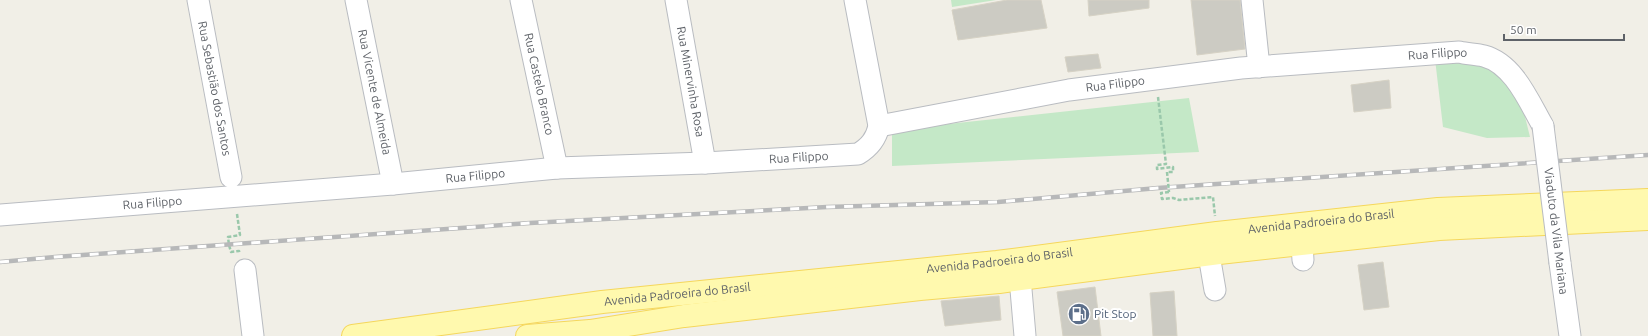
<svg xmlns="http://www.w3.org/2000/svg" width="1648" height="336" font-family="Ubuntu,sans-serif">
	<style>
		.green { fill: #c4e8c7 }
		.building { fill: #cccbc3; stroke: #d6d2c5 }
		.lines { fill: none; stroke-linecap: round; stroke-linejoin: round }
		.minor-casing { stroke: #b9bcc1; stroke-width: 23 }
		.major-casing { stroke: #f5d75c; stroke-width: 24 }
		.path { stroke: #9ac8ab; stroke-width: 2.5; stroke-dasharray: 4 2; stroke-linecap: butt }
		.minor { stroke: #fff; stroke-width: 21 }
		.major { stroke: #fff9ae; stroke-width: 22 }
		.rail-casing { stroke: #b7b8b9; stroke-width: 4.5 }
		.rail { stroke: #fff; stroke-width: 3; stroke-dasharray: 9; stroke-linecap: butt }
		.minor-bridge-casing { stroke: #b9bcc1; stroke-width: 23; stroke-linecap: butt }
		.path-bridge { stroke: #9ac8ab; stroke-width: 2.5; stroke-dasharray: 4 2; stroke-linecap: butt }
		.minor-bridge { stroke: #fff; stroke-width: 21 }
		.labels { text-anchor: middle; stroke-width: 4; stroke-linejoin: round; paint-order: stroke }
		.street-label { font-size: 12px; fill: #5e6268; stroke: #fff }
		.service-label { font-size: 12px; fill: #4e5e75; stroke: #fff; text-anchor: start }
	</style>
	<rect width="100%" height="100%" fill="#f1efe7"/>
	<path class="green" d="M951,0h45l-44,7z
		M1435,59l51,3 32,26 12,49 -43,1 -44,-11z
		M1189,98l10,54 -307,14v-36z"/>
	<path class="building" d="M1007,0h34l6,28 -89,12 -6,-30z
		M1088,0h61v8l-60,8z
		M1191,0h49l5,49 -48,6z
		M1098,54l3,14 -33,4 -3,-15z
		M1389,80l2,28 -37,4 -3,-27z
		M1383,262l6,45 -25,3 -6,-45z
		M1095,287l6,49h-38l-6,-44z
		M1174,291l3,45h-24l-3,-43z
		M999,296l2,24 -56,6 -4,-25z"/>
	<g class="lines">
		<g class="minor-casing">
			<g id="minor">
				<path id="s1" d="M198,0l33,177"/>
				<path id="s2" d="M356,0l37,184"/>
				<path id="s3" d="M521,0l36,168"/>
				<path id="s4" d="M676,0l29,163"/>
				<path d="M1252,0l7,67"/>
				<path id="s5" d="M879,126l190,-36 172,-22 218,-16c8,2 17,2 25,4 30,8 45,46 59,70"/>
				<path id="s6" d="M0,215l393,-31 164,-16 148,-5 153,-9c12,-7 18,-15 21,-28l-24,-126"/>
				<path d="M1302,244l1,16"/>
				<path d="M1209,255l6,35"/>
				<path d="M1560,263l10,73"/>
				<path d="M245,270l8,66"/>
				<path d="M1020,278l5,58"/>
			</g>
		</g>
		<g class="major-casing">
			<g id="major">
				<path id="s7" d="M353,336l249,-34 395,-40 220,-29 221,-24 210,-9"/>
				<path d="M527,336l63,-5 94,-15 236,-27 79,-7 220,-29 220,-24 209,-10"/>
			</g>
		</g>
		<path class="path" d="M1158,97l8,67 -9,1v4l16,-2v5h-6
			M1169,192l-8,1 1,6 11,-1 6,2 34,-3 2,19
			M237,214l3,21 -12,2 1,8 2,7 8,-1 1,3"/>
		<use href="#minor" class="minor"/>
		<use href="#major" class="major"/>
		<g class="rail-casing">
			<path id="rail" d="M0,262l55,-5 475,-34 297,-16 171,-5 160,-14 490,-33"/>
		</g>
		<use href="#rail" class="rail"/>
		<g class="minor-bridge-casing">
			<path id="minor-bridge" d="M1543,126l17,137"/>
		</g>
		<path class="path-bridge" d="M1167,172l2,20"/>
		<use href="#minor-bridge" class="minor-bridge"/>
	</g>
	<defs>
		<g id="fuel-disc" transform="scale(1.15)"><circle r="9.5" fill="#5c6f8a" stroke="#fff"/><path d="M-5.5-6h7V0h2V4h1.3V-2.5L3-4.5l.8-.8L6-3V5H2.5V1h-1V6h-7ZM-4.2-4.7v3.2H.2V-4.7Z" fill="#fff"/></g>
	</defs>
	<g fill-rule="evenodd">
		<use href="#fuel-disc" x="1079" y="314"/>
	</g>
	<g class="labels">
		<g class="street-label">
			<text dy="4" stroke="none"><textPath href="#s5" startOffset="564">Rua Filippo</textPath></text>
			<text dy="4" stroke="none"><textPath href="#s4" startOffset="83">Rua Minervinha Rosa</textPath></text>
			<text dy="4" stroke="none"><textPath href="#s3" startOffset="86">Rua Castelo Branco</textPath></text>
			<text dy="4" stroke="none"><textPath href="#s5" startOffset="240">Rua Filippo</textPath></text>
			<text dy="4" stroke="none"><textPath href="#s1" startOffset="90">Rua Sebastião dos Santos</textPath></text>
			<text dy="4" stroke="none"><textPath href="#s2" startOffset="94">Rua Vicente de Almeida</textPath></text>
			<text dy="4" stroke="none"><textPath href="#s6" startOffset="801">Rua Filippo</textPath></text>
			<text dy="4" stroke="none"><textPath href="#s6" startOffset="477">Rua Filippo</textPath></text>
			<text dy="4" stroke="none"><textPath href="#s6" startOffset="153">Rua Filippo</textPath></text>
			<text dy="4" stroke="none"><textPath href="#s7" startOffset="975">Avenida Padroeira do Brasil</textPath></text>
			<text transform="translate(1556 231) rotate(83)" y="4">Viaduto da Vila Mariana</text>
			<text dy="4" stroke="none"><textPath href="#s7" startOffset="651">Avenida Padroeira do Brasil</textPath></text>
			<text dy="4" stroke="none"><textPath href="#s7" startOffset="327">Avenida Padroeira do Brasil</textPath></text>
		</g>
		<g class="service-label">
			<text x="1094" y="318">Pit Stop</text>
		</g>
	</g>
	<path d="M1504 34v6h120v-6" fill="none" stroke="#5e6268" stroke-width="2"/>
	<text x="1510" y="34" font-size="12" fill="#5e6268" stroke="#ffffff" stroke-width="3" paint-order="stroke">50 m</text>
</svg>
